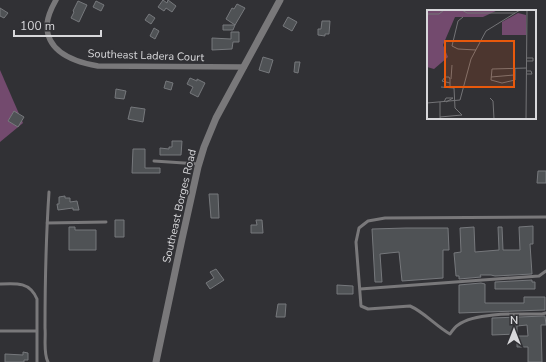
<svg xmlns="http://www.w3.org/2000/svg" width="546" height="362" font-family="'Nunito Sans',sans-serif">
	<style>
		.forest { fill: #734a6e }
		.building { fill: #4f5255; stroke: #76787c }
		.lines { fill: none; stroke-linecap: round; stroke-linejoin: round }
		.service { stroke: #79787a; stroke-width: 3 }
		.minor { stroke: #79787a; stroke-width: 5.5 }
		.tertiary { stroke: #79787a; stroke-width: 7 }
		.labels { text-anchor: middle; stroke-width: 3; stroke-linejoin: round; paint-order: stroke }
		.street-label { font-size: 11px; fill: #d8d8db; stroke: #313135 }
		.inset-road { fill: none; stroke: #747477; stroke-width: 1 }
		.view { fill: #e8590c; fill-opacity: 0.15; stroke: #e8590c; stroke-width: 2 }
		.inset-edge { fill: none; stroke: #d8d8db; stroke-width: 2 }
	</style>
	<rect width="100%" height="100%" fill="#313135"/>
	<path class="forest" d="M0,70l23,53 -23,19z"/>
	<path class="building" d="M163,0l4,3 1,-3 8,6 -4,6 -6,-4 -2,3 -6,-4z
		M78,1l9,4 -8,17 -8,-4 3,-6 -1,-1z
		M96,1l8,4 -3,6 -8,-4z
		M237,4l8,4 -10,17 -9,-6 6,-11 2,1z
		M0,8l8,5 -4,5 -4,-2z
		M149,14l6,4 -4,6 -6,-4z
		M288,17l9,5 -5,9 -9,-5z
		M322,21h8l-1,13h-4v2l-7,-1v-6h3z
		M223,25h12l-2,5h-10z
		M154,28l5,3 -4,8 -5,-3z
		M231,32h8v10h-6l-1,7 -20,1v-12l19,1z
		M263,57l10,3 -4,13 -10,-3z
		M295,62h5l-2,11 -4,-1z
		M190,78l7,3v-2l8,4 -7,14 -8,-4 3,-6 -6,-3z
		M166,81l7,2 -2,7 -7,-2z
		M116,89l10,2 -2,8 -9,-1z
		M131,107l14,2 -2,13 -15,-3z
		M14,111l10,6 -6,10 -10,-6z
		M172,141h10l-1,14h-21v-7l9,1v-2h3z
		M133,149h12v19h15v5h-28z
		M538,171h8v12h-9z
		M209,194h9l1,24h-8z
		M65,196v2h5v4l7,-1 2,9h-6v-2l-15,2 -1,-6h2v-7z
		M115,220h9v17h-9z
		M256,220h6l1,13h-12v-8h6z
		M533,226v18h-3l2,30 -37,2 -4,-1h-11l1,2 -22,2v-3h-3l-2,-23 7,-1 -1,-24 14,-1 1,25 24,-2 -1,-23h4l1,23h17l-1,-23z
		M69,227h6v3h21v20h-27z
		M406,228h42l1,22h-6v28l-41,3 -3,-29 -10,1 -9,1 2,28h-7l-3,-53z
		M216,269l8,11 -14,9 -4,-6 8,-5 -4,-6z
		M532,280v2h3v7h-40v-7z
		M481,283l4,1v19h39v-6h21v13l-86,3v-28z
		M337,285l16,1v8h-16z
		M278,304h8l-1,13h-9z
		M545,316l1,9h-5l1,37h-14v-15h-11v-11h11l-1,-11 -10,1v8l-25,1v-17z
		M23,352l5,1v7h-4v2h-19v-8l18,1z"/>
	<g class="lines">
		<path class="service" d="M154,161l45,3
			M546,217l-161,1 -17,3 -9,7 -3,14 5,64 7,3 42,-3c14,6 26,20 40,28 2,-3 5,-7 8,-9 18,-13 62,-11 84,-11l4,-1
			M47,223l59,-1
			M0,284c17,-1 30,-2 37,15v63
			M360,289l179,-13 7,-5
			M0,331h37
			M48,362c-5,-9 -2,-24 -3,-34 0,-45 1,-91 4,-136"/>
		<path class="minor" d="M56,0c-4,7 -8,15 -9,24 -1,28 28,38 51,42l146,1"/>
		<path class="tertiary" d="M156,362l26,-123 16,-72 6,-20 12,-29 64,-118"/>
	</g>
	<g class="labels">
		<g class="street-label">
			<text transform="translate(146 55) rotate(2)" y="4">Southeast Ladera Court</text>
			<text transform="translate(179 206) rotate(-77)" y="4">Southeast Borges Road</text>
		</g>
	</g>
	<g transform="translate(427 10)">
		<rect width="109" height="109" fill="#313135"/>
		<path d="M0,0h71l-15,7h-28l-12,28 5,12 -14,12 -7,-2zM91,3l8,2v20h-24v-13z" fill="#734a6e"/>
		<path class="inset-road" d="M35,0l5,3h48M0,4h12l5,-4M36,7l-5,4 -6,25 6,3 18,1M100,51h6v-3h-6M88,58v12l-13,3 -11,-3 1,-11 35,-1M100,61h4l1,3h-5M64,67l23,-2M24,69l1,-14M23,73l-8,-2 3,-4h4l1,2v9M63,88l3,3 1,18M17,92l2,-4h7l-7,4M0,93l33,-3 11,-41 15,-28 34,-21M13,107l22,-2 -7,-7 -1,-20 -13,-1M13,109v-17M99,109l1,-109"/>
		<path class="view" d="M18,31h69v46h-69z"/>
		<rect width="109" height="109" class="inset-edge"/>
	</g>
	<g transform="translate(514 330)" stroke="#313135" stroke-width="3" paint-order="stroke">
	<path d="M0-3L7 15L0 10L-7 15Z" fill="#d8d8db"/>
	<text y="-6" font-size="11" font-weight="bold" text-anchor="middle" fill="#d8d8db">N</text>
	</g>
	<path d="M14 30v6h87v-6" fill="none" stroke="#d8d8db" stroke-width="2"/>
	<text x="20" y="30" font-size="12" fill="#d8d8db" stroke="#313135" stroke-width="3" paint-order="stroke">100 m</text>
</svg>
